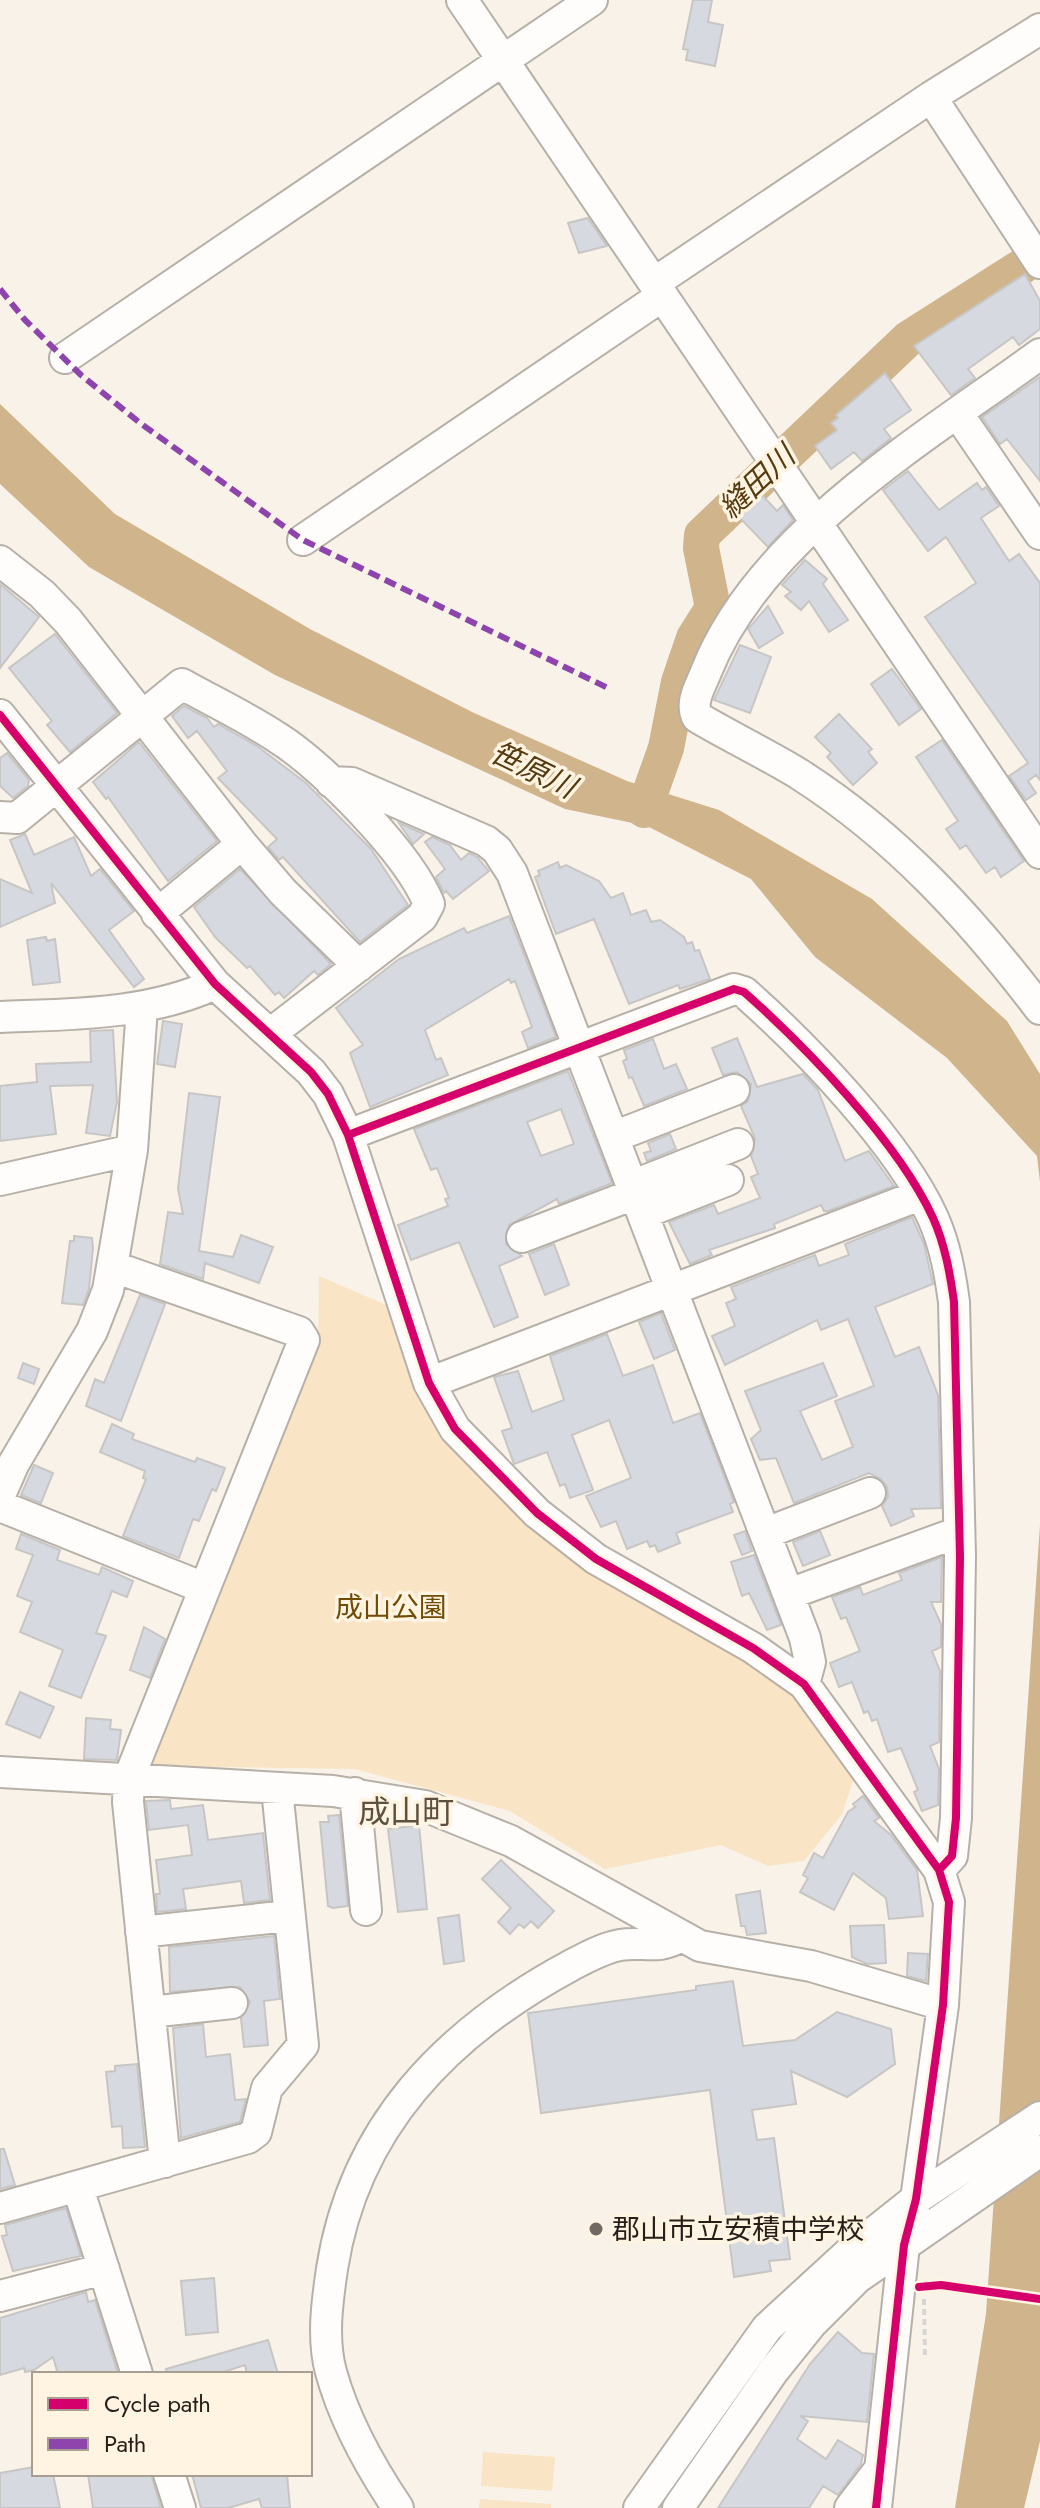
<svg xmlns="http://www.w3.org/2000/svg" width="1040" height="2508" font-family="Jost,'Noto Sans JP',sans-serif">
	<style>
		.green { fill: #f9e4c5 }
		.water { fill: #d0b48c }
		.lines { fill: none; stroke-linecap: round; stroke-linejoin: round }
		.river { stroke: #d0b48c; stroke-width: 36 }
		.building { fill: #d6d9df; stroke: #c7c6c5; stroke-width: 2; fill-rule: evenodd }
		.minor-casing { stroke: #b6b0a8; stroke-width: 34 }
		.path { stroke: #d7d5d3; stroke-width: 4; stroke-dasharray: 6 4; stroke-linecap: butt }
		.minor { stroke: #fefdfc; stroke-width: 30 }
		.quiet { stroke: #8e44ad; stroke-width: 6; stroke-dasharray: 12 6; stroke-linecap: butt }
		.cycleway-casing { stroke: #fff3e2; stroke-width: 13 }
		.cycleway { stroke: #d6006c; stroke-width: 8 }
		.poi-dot { fill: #6f6961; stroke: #fff3e2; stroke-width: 3 }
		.labels { text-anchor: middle; stroke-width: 7; stroke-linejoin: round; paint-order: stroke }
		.park-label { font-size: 28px; fill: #704c05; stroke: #fff3e2 }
		.poi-label { font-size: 28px; fill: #251f18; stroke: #fff3e2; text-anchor: start }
		.water-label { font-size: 30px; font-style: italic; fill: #553b10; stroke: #fff3e2 }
		.quarter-label { font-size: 32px; fill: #5d503f; stroke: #fff3e2 }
	</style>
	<rect width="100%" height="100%" fill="#f9f2e8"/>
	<path class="green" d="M319,1276l74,32 39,107 152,150 169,93 48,39 55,75 -14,42 -38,47 -36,5 -47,-21 -116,24 -95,-58 -155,-42 -210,-3 173,-418z
		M483,2452l72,5 -3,34 -71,-5z
		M480,2499l71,5v4h-72z"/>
	<path class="water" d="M0,404l115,110 195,115 162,83 155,69 92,29 153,89 135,122 33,53v108l-3,-26 -90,-98 -132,-101 -64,-78 -104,-53 -82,-17 -290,-134 -186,-108 -89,-83z
		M1040,1525v916l-16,67h-69l31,-194z"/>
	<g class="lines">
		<path class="river" d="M644,810l22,-62 13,-66 15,-44 19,-30 -12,-60 1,-13 206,-196 132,-84"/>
	</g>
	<path class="building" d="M693,0h19l-4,22 15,3 -8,41 -29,-6 2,-10 -5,-1z
		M588,218l19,28 -28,7 -11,-30z
		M1025,274l15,27v28l-21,16 -6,-8 -45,32 7,9 -24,17 -37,-49z
		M885,373l26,37 -27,19 7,9 -29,23 -8,-9 -23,17 -16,-23 22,-16 -6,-7 7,-5 -2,-3z
		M1040,377v104l-33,-42 -7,5 -18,-27z
		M908,471l31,39 38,-27 5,7 4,-3 13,19 -18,12 28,43 10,-7 21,29v197l-4,-5 -8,6 8,12 -10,7 -17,-24 19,-13 -103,-146 51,-34 -30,-46 -18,14 -45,-61z
		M761,494l16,17 6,-6 10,15 -25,27 -30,-31z
		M805,560l22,19 -4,5 25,36 -19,12 -20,-31 -8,9 -16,-14 6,-4 -9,-7z
		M0,584l39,33 -39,51z
		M768,606l15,27 -24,15 -11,-19z
		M55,634l62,79 -47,39 -23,-27 5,-4 -43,-53z
		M740,645l31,12 -21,56 -36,-13z
		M892,669l29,40 -22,16 -28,-41z
		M184,706l23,12 7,9 4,-3 39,22 49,37 65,66 37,56 -48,37 -77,-85 -4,3 -11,-13 9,-8 -59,-61 9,-7 -30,-40 -9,7 -16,-22z
		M839,714l33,35 -4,3 9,11 -24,22 -26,-28 4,-4 -16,-16z
		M942,740l82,121 -23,16 -6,-10 -9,6 -20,-28 -6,4 -14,-20 12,-8 -42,-64z
		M139,742l78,99 -49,40 -60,-84 -2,2 -13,-17z
		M7,753l22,27 -1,6 -15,12 -13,-12v-28z
		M399,823l25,11 -11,10z
		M25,834l9,21 40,-18 17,39 9,-7 34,42 -25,19 35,49 -10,8 -83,-104 4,20 -55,24v-48l32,14 -22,-53z
		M432,837l18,8 11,15 8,-7 8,4 12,14 -36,28 -7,-8 -2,2 -8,-16 9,-8 -20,-27z
		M558,862l2,6 6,-3 33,16 12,17 12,-5 8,22 15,-5 5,12 9,-2 24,17 3,7 5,-2 3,9 4,-1 11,29 -30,10 -2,-4 -49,19 -35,-85 -38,15 -21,-57 5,-2 -2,-4z
		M240,869l91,95 -13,11 -4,-4 -30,27 -5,-6 -4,3 -25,-29 -3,2 -32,-31 -21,-30z
		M509,916l47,121 -28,11 -6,-16 10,-5 -17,-46 -4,2 -2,-4 -84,51 11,30 5,-2 7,17 -78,32 -20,-54 13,-8 -27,-37 63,-49 65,-31 3,5z
		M46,937l1,4 8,-2 5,43 -27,3 -6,-45z
		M163,1021l19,3 -7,43 -18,-3z
		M113,1030l4,72 -7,34 -24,-3 7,-48 -43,1 6,48 -56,7v-55l37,-4 -1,-18 55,-2 -1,-31z
		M737,1038l20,49 46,-13 15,16 27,71 24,-10 25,35 -66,25h-4l-3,-6 -47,19 1,4 -66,22 3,5 -22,9 -21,-42 45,-17 4,9 42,-16 -9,-21 7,-3 -7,-18 4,-18 -14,-32 7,-5 3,-17 -14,-12 -14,3 -11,-27z
		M653,1039l11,30 12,-5 11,25 -43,17 -12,-29 -3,1 -6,-17 4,-2 -3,-9z
		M568,1071l44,112 -53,21 -2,-5 -48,26 -3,19 16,12 -23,10 19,51 -24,10 -35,-85 -48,18 -13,-35 50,-19 -3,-7 4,-1 -12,-30 -6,2 -17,-41zM561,1109l13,35 -33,12 -14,-34z
		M189,1093l31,4 -21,154 34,6 8,-22 32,12 -14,36 -54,-20 -2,16 -43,-15 8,-52 15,2 -5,-25z
		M670,1134l6,15 -29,12 -3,-8 7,-2 -3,-8z
		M912,1217l12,27 9,40 -58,23 20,50 24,-10 19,48 3,113 -30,1 3,7 -23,10 -9,-20 6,-9 -1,-10 -6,-8 -12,-6 -75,30 -18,-45 -16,2 -9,-21 10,-9 -16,-39 78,-28 14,33 -37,15 22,49 31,-13 -18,-46 39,-15 -26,-67 -27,11 -4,-10 -92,45 -13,-29 23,-10 -9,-23 10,-4 -5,-12 84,-32 4,11 30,-11 -4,-11z
		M74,1236l18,2 1,10 -4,41 -6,16 -21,-2 8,-62h4z
		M554,1244l15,41 -24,10 -16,-41z
		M140,1295l25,9 -44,117 -35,-15 9,-27 9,4z
		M661,1313l14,37 -21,9 -15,-37z
		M607,1334l16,42 30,-11 20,58 27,-10 34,89 -4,2 3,8 -57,21 4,10 -22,9 -3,-7 -5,2 -3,-6 -20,8 -11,-28 -15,6 -15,-31 45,-18 -22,-58 -37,15 21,55 -23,8 -5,-14 -5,2 -13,-34 -33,12 -12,-33 10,-3 -18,-51 24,-6 14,41 32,-12 -14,-44z
		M23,1363l16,6 -5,15 -16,-6z
		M112,1424l22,10 -2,5 63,23 2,-4 28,10 -9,23 -4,-2 -13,32 -6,-2 -14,39 -56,-22 23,-57 -3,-1 2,-7 -45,-19z
		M34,1465l19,8 -12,30 -20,-8z
		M745,1531l7,20 -10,4 -8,-20z
		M820,1531l10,24 -27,11 -10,-24z
		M21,1534l39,16 -3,10 42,15 3,-8 31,14 -6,16 -15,-6 -16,42 10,3 -25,62 -32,-12 14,-36 -43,-18 12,-30 -15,-6 16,-41 -17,-6z
		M754,1555l27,70 -14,5 -18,-37 -7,3 -11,-34z
		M942,1557l-1,45h-10l10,22v23l-9,4 8,20 -1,71 -9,4 9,23 -1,36 -16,6 -8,-19 4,-2 -17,-42 -13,4 -11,-33 -5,2 -4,-10 -4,2 -12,-31 -13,5 -9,-24 30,-12 -14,-34 -5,2 -9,-22 28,-10 3,8 39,-15 -3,-7z
		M144,1627l21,12 -15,39 -20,-8z
		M20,1692l34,15 -14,31 -34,-14z
		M86,1718l25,2 -1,9 11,1 -4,30 -33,-1z
		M863,1796l16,22 -5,3 17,14 26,35 6,46 -34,3 -3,-21 -33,-25 -19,37 -34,-18 8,-14 -5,-3 11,-22 9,5 25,-46 7,-5 -2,-3z
		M170,1800l1,9 32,-4 5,35 55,-7 7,67 -26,3 -3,-22 -58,8 3,20 -29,3 -1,-18h4l-4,-34 36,-5 -4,-30 -39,5 -3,-29z
		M339,1815l9,91 -15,2 -5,-2 -8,-84h9l-1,-6z
		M419,1825l8,84 -29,3 -10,-83z
		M501,1860l53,51 -16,17 -7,-7 -7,7 -5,-4 -9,10 -12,-12 13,-14 -29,-29z
		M760,1891l6,42 -19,2 -2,-9h-4l-5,-31z
		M459,1915l5,46 -20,3 -6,-46z
		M884,1925l2,38 -19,1 -15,-7 -2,-31z
		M274,1936l6,63 -16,2 4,44 -24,2 -3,-29 9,-16 -10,-15 -70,5 -1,-45z
		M908,1953l20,1 -2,27 -19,-5z
		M733,1981l10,65 52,-6 42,-28 54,17 4,35 -48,33 -56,-26 5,33 -44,6 5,30 17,-2 16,121 -21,2 2,10 -37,6 -24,-187 -169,23 -13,-100 168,-23v-4z
		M203,2024l3,33 24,-3 5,46 11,-1 -6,23 -59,16 -8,-110z
		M137,2064l8,83 -22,1 -1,-22 -10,1 -6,-55 9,-1v-5z
		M0,2149h4l11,36 -15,4z
		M66,2208l15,48 -68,15 -11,-35 5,-1 -2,-10z
		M214,2278l4,54 -32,3 -5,-54z
		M86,2292l2,10 7,-2 23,74h-60l-5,-17 -19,13 -9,2 -1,-4 -24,7v-57z
		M838,2332l24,21 12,1 -7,68 -67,-6 8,5 -11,18 29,20 12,-19 25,15 -2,9 -23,31 -15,-9 -14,22h-91l92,-144z
		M268,2340l10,34h-31l-2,-9 -28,9h-50l-1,-5z
		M34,2467v7h19l7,34h-60v-35z
		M88,2474h63l10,34h-68z
		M192,2474h95l3,34h-28l-3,-9 -31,9h-27z"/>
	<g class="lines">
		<g class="minor-casing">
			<path id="minor" d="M462,0l578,853
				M931,97l109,166
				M654,283l277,-186 109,-68
				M1040,354c-115,84 -281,182 -334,318 -6,15 -16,30 -9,45 34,20 69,37 102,57 97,62 172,144 241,235
				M65,358l527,-358
				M958,414l82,120
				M303,540l359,-244
				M0,561l42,33 26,27 174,223 41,48 76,74
				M0,715l215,269 96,88 17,22 20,41 81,248 26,46 82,84 59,46 157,89 51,36 135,186 10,32 -6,103 -27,194 -12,46 -28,263
				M331,782l21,1 134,58 11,9 15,23 293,765 5,24 -6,22
				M0,817l17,1 165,-134c32,18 66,34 96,54 46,29 132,117 151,166l-7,13 -152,117
				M157,914l85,-70
				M0,1017c73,-3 148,-2 215,-33
				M348,1135l386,-146 10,3c62,55 155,151 189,226 12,27 17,55 21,84l6,255 -4,261 -4,38 -13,14
				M616,1136l118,-46
				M0,1180l132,-30
				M634,1185l104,-41
				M644,1213l84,-33
				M522,1237l115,-44
				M114,1267l185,65 5,8 -175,438 -1,24 37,360
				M429,1383l491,-188
				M0,1495l14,-32 78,-132 16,-41 24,-140 10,-143
				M0,1506l204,82
				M766,1533l104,-40
				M789,1594l170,-62
				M0,1772l333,19 92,15 86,35 189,105 111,20 132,39
				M355,1793l11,117
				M141,1932l147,-16
				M150,2012l82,-9
				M78,2188l59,186
				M0,2208l248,-70 8,-6 11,-44 36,-43 -26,-256
				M0,2296l104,-27
				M169,2474l11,34
				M398,2508c-27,-40 -54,-89 -67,-136 -9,-33 -4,-69 1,-103 22,-142 114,-236 238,-303 15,-8 33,-18 50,-21 22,-4 39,5 59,-8
				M639,2508l128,-180 85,-78 64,-51 124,-82
				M678,2508l96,-138 37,-46 46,-46 183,-127
				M850,2508l30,-39"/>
		</g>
		<path class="path" d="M924,2299l1,57"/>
		<use href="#minor" class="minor"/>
		<path class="quiet" d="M0,289l25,31 56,55 59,48 163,117 307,149"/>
		<g class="cycleway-casing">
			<path id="cycleway" d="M0,715l215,269 96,88 17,22 20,41 81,248 26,46 82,84 59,46 157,89 51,36 135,186 10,32 -6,103 -27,194 -12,46 -28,263
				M348,1135l386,-146 10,3c62,55 155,151 189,226 12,27 17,55 21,84l6,255 -4,261 -4,38 -13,14
				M919,2287l22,-2 99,14"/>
		</g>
		<use href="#cycleway" class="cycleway"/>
	</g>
	<circle class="poi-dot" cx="596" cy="2229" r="8"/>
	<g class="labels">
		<g class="park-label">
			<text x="391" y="1617">成山公園</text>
		</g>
		<g class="poi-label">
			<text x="612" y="2239">郡山市立安積中学校</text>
		</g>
		<g class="water-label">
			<text transform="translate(757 482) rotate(-43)" y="10">縫田川</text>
			<text transform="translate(533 770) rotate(26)" y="10">笹原川</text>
		</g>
		<g class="quarter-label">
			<text x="406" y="1823">成山町</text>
		</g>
	</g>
	<rect x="32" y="2372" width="280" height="104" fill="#fff3e2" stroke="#a89e91" stroke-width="2"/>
	<rect x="48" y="2398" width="40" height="12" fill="#d6006c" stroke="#a89e91" stroke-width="2"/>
	<text x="104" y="2412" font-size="24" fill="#251f18">Cycle path</text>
	<rect x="48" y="2438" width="40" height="12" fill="#8e44ad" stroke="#a89e91" stroke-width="2"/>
	<text x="104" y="2452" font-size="24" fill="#251f18">Path</text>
</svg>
